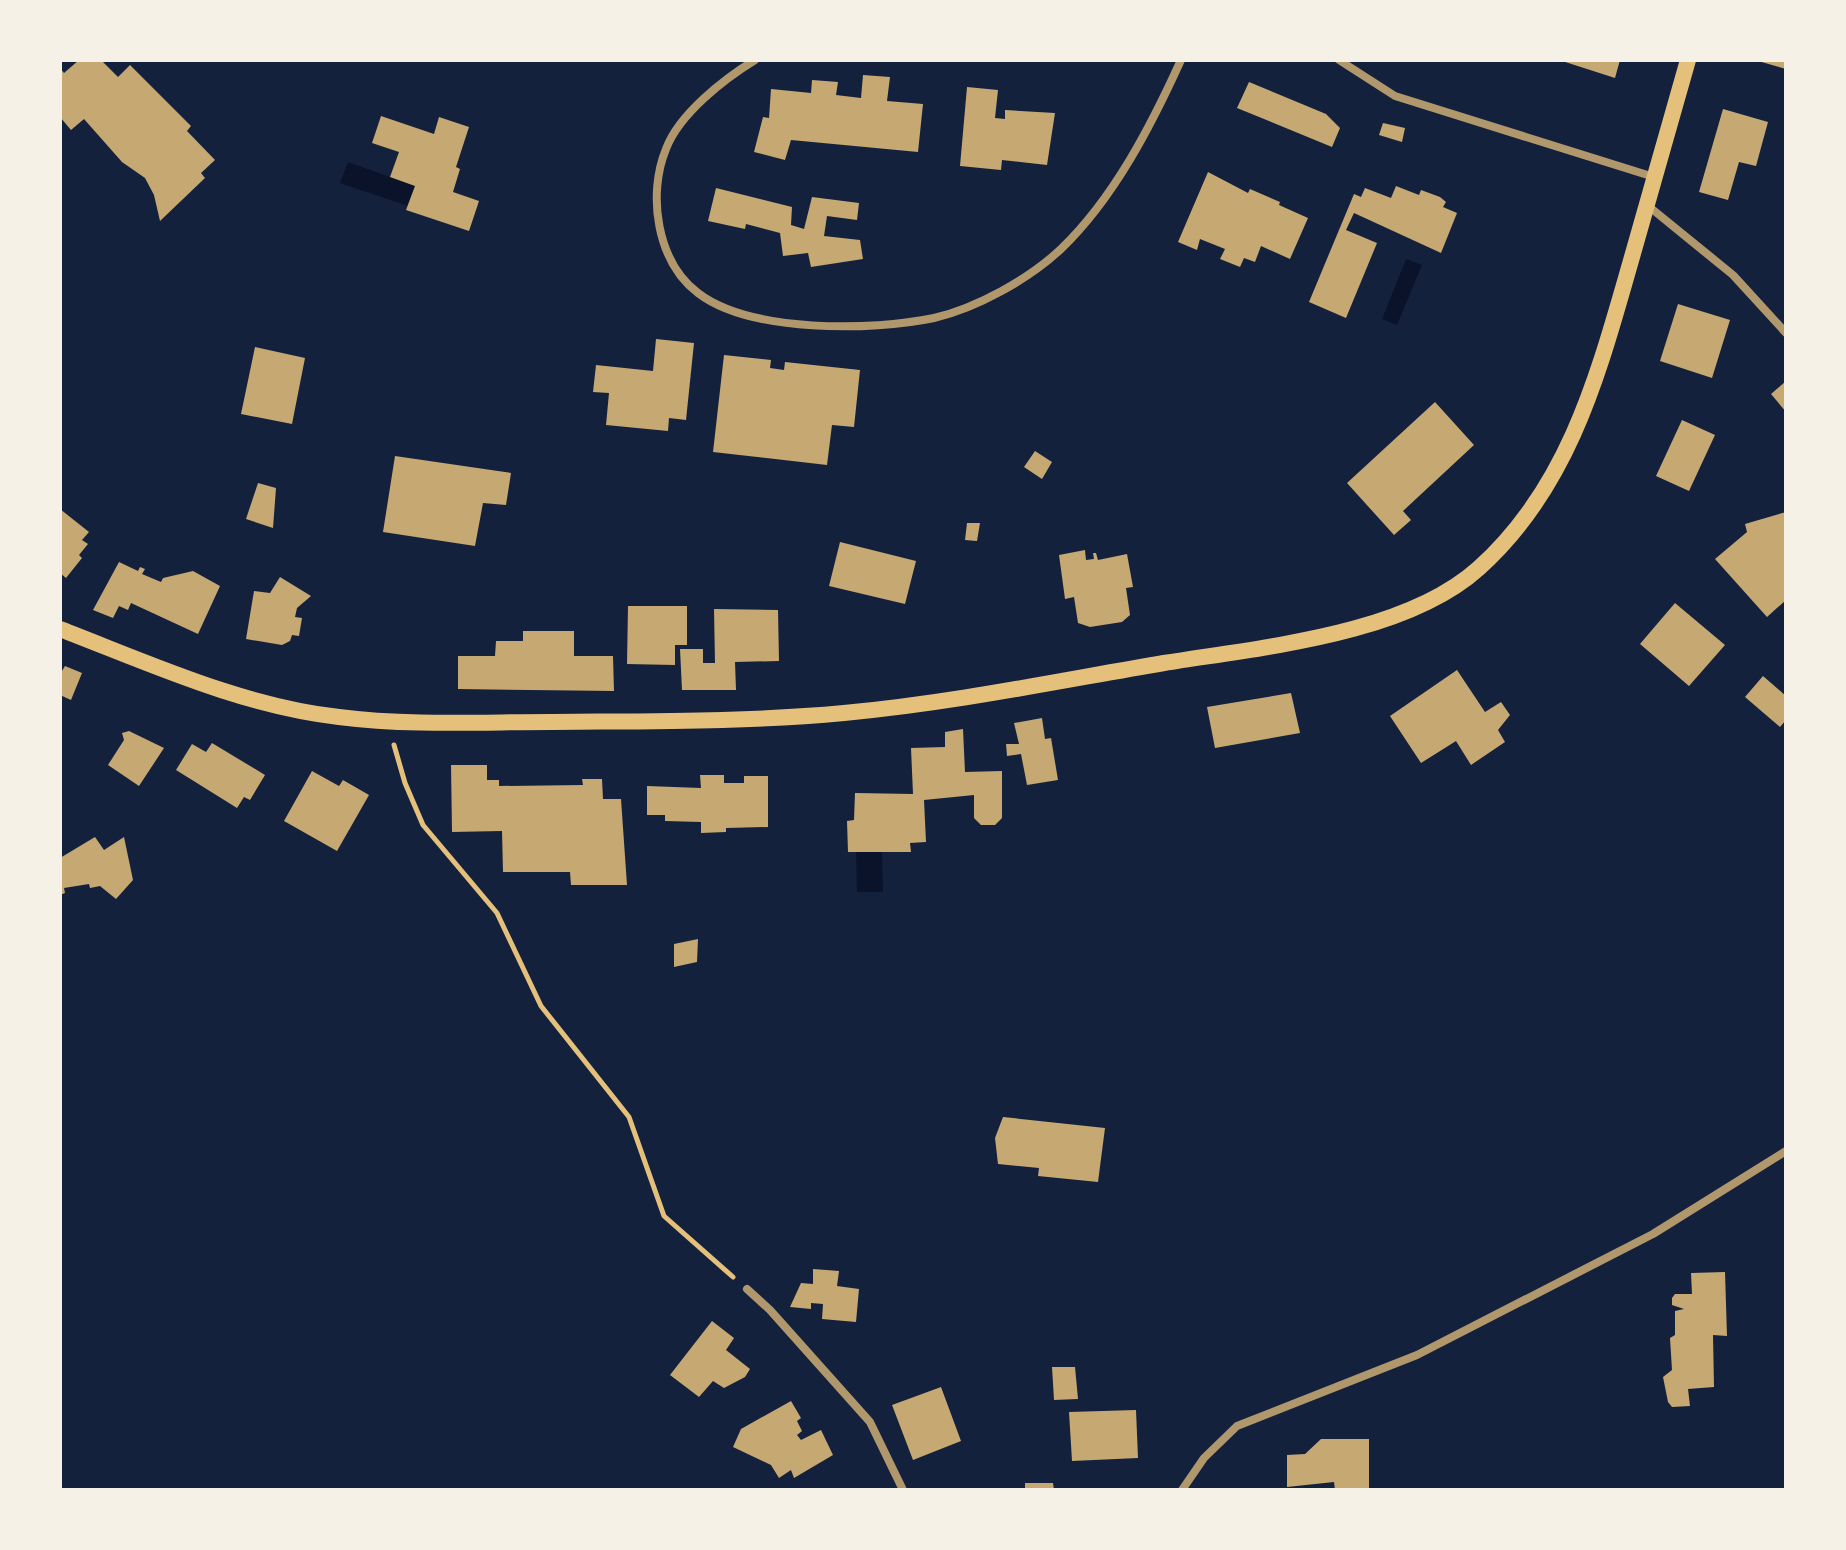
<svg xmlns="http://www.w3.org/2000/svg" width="1846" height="1550" font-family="Montserrat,sans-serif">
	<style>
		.water { fill: #0b132b }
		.building { fill: #c6a872 }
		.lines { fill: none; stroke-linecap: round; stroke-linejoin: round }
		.path { stroke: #e5c07b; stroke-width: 5 }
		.minor { stroke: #b1986c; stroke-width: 8 }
		.secondary { stroke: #e5c07b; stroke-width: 16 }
	</style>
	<rect width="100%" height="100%" fill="#14213d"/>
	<path class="water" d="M348,162l67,24 -7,20 -68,-23z
		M1406,259l16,6 -25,60 -15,-6z
		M856,852h26l1,40h-26z"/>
	<path class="building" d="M79,60h22l17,17 12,-12 61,61 -4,5 28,29 -14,13 4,5 -45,43 -6,-26 -9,-17 -23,-16 -38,-43 -13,11 -11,-13v-49l4,5z
		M1559,60h61l-5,18z
		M1758,60h28v9l-28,-8z
		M863,75l27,2 -3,24 36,3 -5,48 -127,-12 -6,20 -31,-8 9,-35 6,1 2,-29 40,4 1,-13 26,2 -2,13 25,3z
		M1249,82l77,32 14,14 -8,19 -95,-39z
		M967,87l31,3 -3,28 10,1v-9l50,3 -8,52 -45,-5 -1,10 -41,-4z
		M1723,109l45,13 -12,44 -17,-4 -11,38 -29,-8z
		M381,116l53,18 5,-17 30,10 -13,40 4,2 -7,23 26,9 -10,30 -63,-21 9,-24 -25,-9 9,-25 -27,-9z
		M1383,123l22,5 -3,14 -23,-7z
		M1208,172l40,21 2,-4 30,13 -1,3 29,13 -18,41 -29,-13 -6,16 -11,-4 -4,9 -20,-8 5,-10 -25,-10 -3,11 -19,-8z
		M1396,186l23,9 2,-5 19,7 6,5 -3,5 14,6 -16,40 -87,-40 -8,17 31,13 -31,75 -37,-16 45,-108 7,3 4,-9 26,10z
		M716,188l76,19 -1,18 13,4 8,-32 47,6 -2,17 -30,-4 -3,20 36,4 3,19 -52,8 -3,-14 -25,3 -3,-23 -34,-9 -1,5 -37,-8z
		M1678,304l52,16 -18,58 -52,-17z
		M656,339l38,4 -8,77 -17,-2 -1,13 -62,-6 3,-32 -16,-1 3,-27 57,6z
		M255,347l50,11 -13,66 -51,-10z
		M724,355l47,5 -1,8 14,2 1,-8 75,8 -6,57 -22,-2 -5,40 -114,-13z
		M1786,381v31l-15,-18z
		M1435,402l39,43 -71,66 8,9 -17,15 -47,-52z
		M1682,420l33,15 -26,56 -33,-15z
		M1035,451l17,11 -10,17 -18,-12z
		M395,456l116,17 -5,32 -23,-2 -8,43 -92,-14z
		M258,483l18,5 -3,40 -27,-9z
		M60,509l29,23 -7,8 6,4 -9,11 3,3 -16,20 -6,-5z
		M1786,512v88l-19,17 -52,-58 32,-27 -2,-8z
		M967,523h13l-3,18 -12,-1z
		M840,542l76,19 -11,43 -76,-18z
		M1085,550l1,10 8,-1 -1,-6h3l2,7 29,-6 6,33 -7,1 4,27 -8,7 -32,5 -12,-4 -4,-26 -9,2 -6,-44z
		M119,562l19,9 2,-4 5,2 -3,5 19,8 2,-4 30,-7 27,15 -22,48 -67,-31 -3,7 -9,-4 -6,12 -20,-8z
		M280,577l31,19 -14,12 -2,9 7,1 -3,18 -7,-1 -2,6 -8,4 -36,-6 8,-48 16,2z
		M1675,603l50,42 -36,41 -49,-42z
		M628,606h59v39h-12v20l-48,-1z
		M714,609l64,1 1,51 -44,1 1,28h-54l-2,-41h23v14h12z
		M523,631h51v25h39l1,35 -156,-2v-33h37l1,-15h27z
		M65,666l17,7 -11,27 -11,-5v-21z
		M1457,670l28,42 16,-10 9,13 -12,15 7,12 -34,23 -15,-24 -35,22 -31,-47z
		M1763,676l23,20v24l-6,7 -35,-30z
		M1291,693l9,40 -85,15 -8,-41z
		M1042,718l3,21 6,-1 7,42 -31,5 -6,-31 -14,2 -1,-12h13l-5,-21z
		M963,729l2,43 37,-1v47l-7,7h-14l-7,-7v-23l-50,5 2,42 -16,1 1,9h-63l-1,-31 7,-1 1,-27 58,1 -2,-46 34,-1v-15z
		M129,731l35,17 -25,38 -31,-21 16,-25 -2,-7z
		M212,743l53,32 -15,25 -6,-3 -7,11 -61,-38 16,-26 14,8z
		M451,765h36v15h12v6l84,-1 -1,-6h20l1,20h18l6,86h-56l-1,-13h-67l-1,-41 -50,1z
		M312,771l27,15 4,-6 26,15 -32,56 -53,-30z
		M700,775h24v8h20v-7h24v51l-42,1v4l-25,1v-11l-36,-1v-6h-18v-29l54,2z
		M95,837l9,13 20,-13 9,43 -17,19 -16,-13 -10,2 -1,-4 -25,4 1,5 -5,2v-37z
		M698,939l-1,23 -23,5v-23z
		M1003,1117l102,11 -7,54 -60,-6 1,-8 -41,-4 -3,-26z
		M813,1269l26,2 -2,15 22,3 -3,33 -34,-3 1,-15 -12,-1v6l-21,-2 11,-24 12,1z
		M1725,1272l2,64 -14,-1 1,52 -26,2 2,17 -18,1 -4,-5 -5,-25 9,-7 -2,-32 5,-3v-24l9,-2 -12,-4v-7l3,-4h17l-1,-21z
		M712,1321l22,17 -8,12 24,19 -5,8 -21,11 -11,-7 -14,16 -29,-22z
		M1052,1367h23l3,32 -24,1z
		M941,1387l20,54 -48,19 -21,-55z
		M791,1401l10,17 -4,3 5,10 -5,4 4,5 20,-10 12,25 -39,23 -3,-8 -12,8 -8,-13 -38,-18 8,-18z
		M1136,1410l2,48 -66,3 -3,-49z
		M1321,1439h48v51h-34l-1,-8 -47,5v-32l18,-1z
		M1025,1483h28l1,7h-29z"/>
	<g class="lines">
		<path class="path" d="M394,745l11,38 18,42 74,88 44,93 88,111 35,99 69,61"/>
		<path class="minor" d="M755,60c-31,19 -76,54 -89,89 -19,46 -9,113 32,144 52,40 174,38 236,25 43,-10 95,-39 127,-69 53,-51 90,-123 120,-189
			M1339,60l56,36 259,81
			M1647,205l86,70 53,58
			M747,1289l23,21 100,112 33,68
			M1182,1490l22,-32 33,-32 180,-71 236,-121 133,-83"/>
		<path class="secondary" d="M60,629c91,35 182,77 279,88 70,9 142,5 212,5 98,-1 196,0 293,-9 108,-10 214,-32 320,-50 98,-16 241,-28 315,-95 90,-81 119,-193 151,-304 20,-68 39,-136 58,-204"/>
	</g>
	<rect width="1846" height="1550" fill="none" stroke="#f6f1e7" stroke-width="124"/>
</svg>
